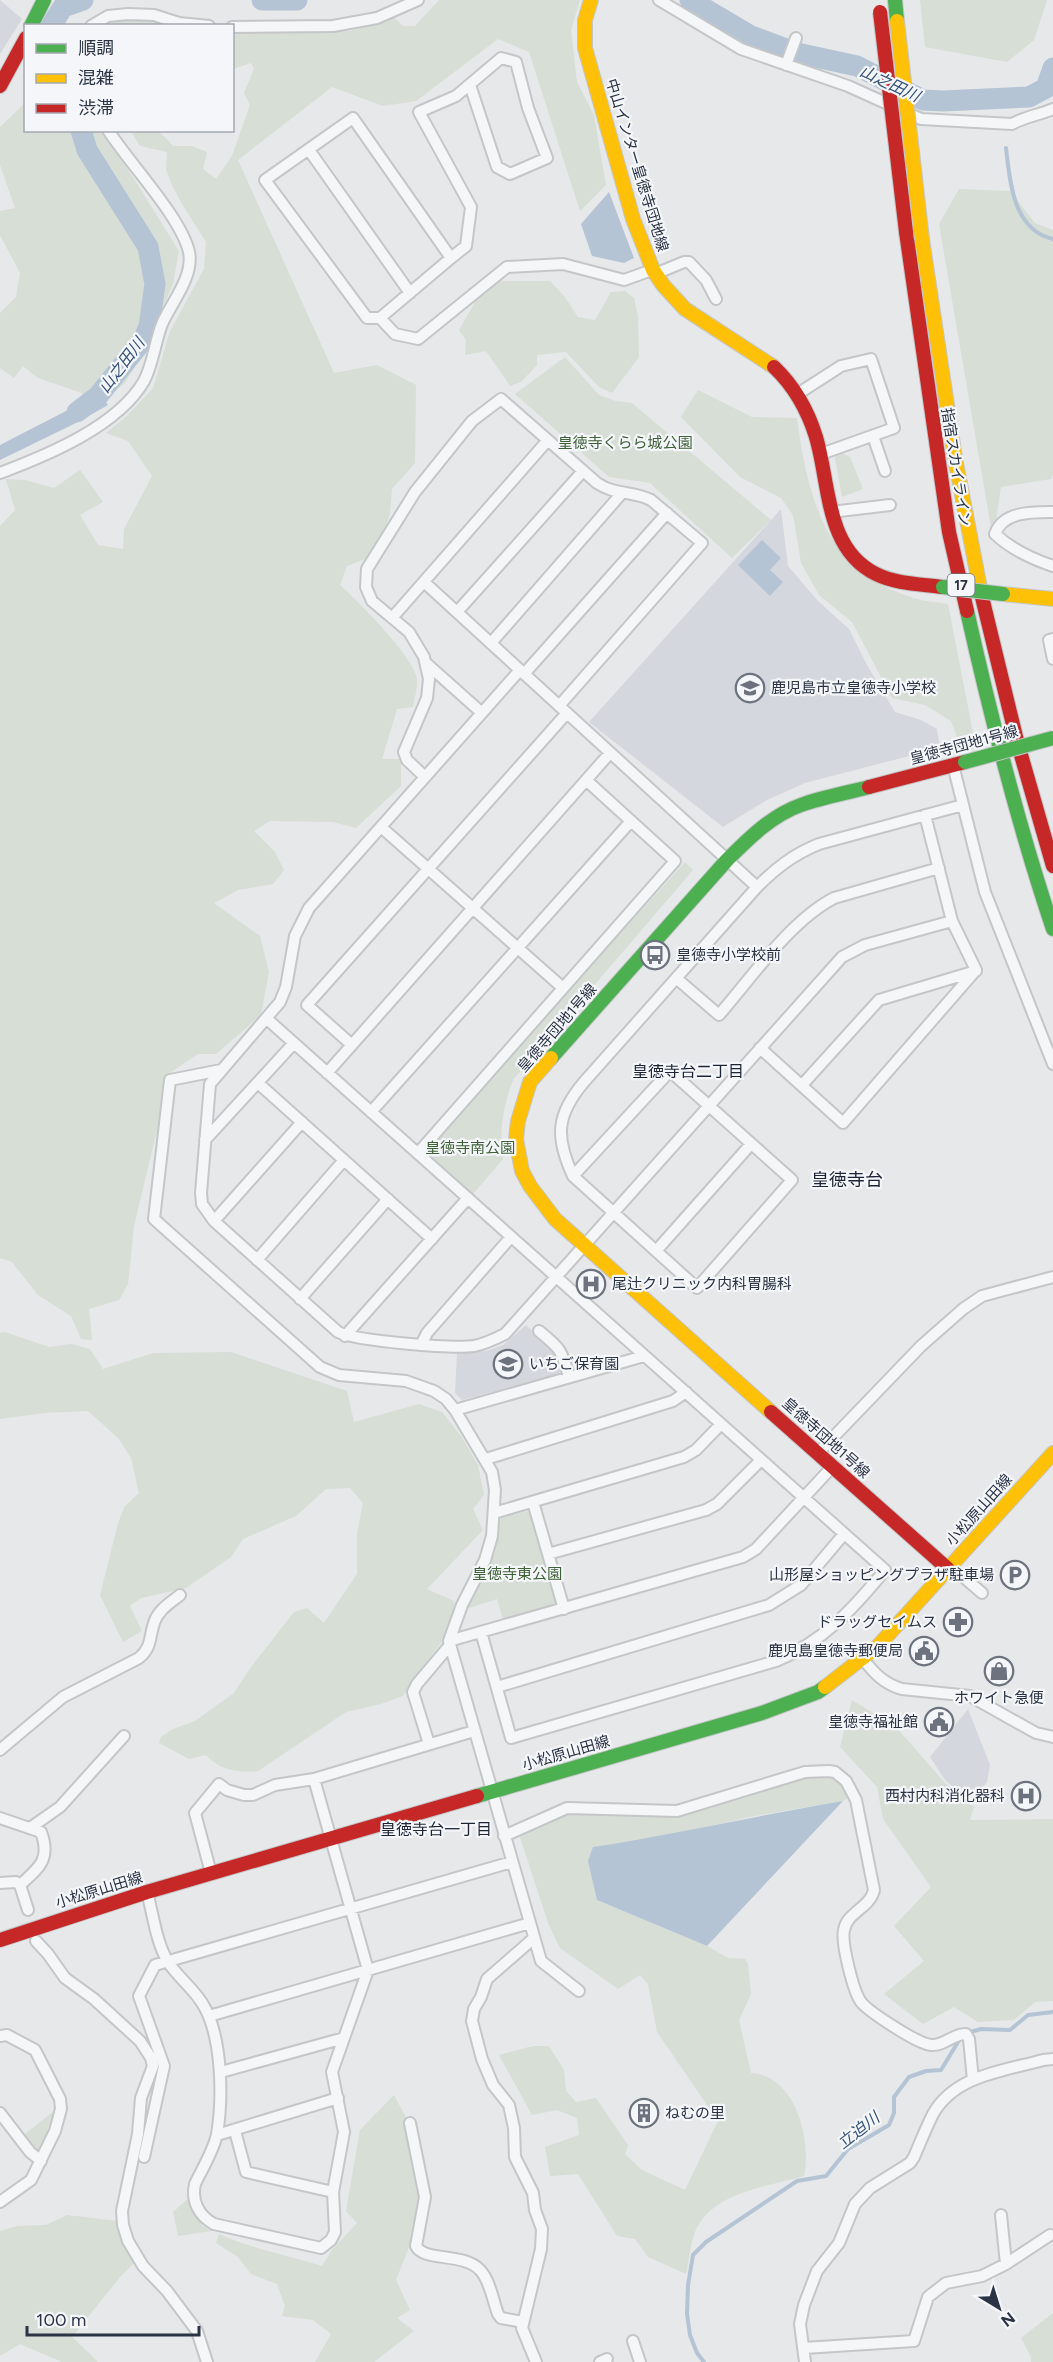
<svg xmlns="http://www.w3.org/2000/svg" width="1053" height="2362" font-family="Figtree,'Noto Sans JP',sans-serif">
	<style>
		.built { fill: #d4d7dd }
		.green { fill: #d6ded6 }
		.water { fill: #b4c4d5 }
		.lines { fill: none; stroke-linecap: round; stroke-linejoin: round }
		.stream { stroke: #b4c4d5; stroke-width: 4 }
		.river { stroke: #b4c4d5; stroke-width: 21 }
		.street-casing { stroke: #c4c6c8; stroke-width: 14 }
		.fast-casing { stroke: #c4c6c8; stroke-width: 16 }
		.slow-casing { stroke: #c4c6c8; stroke-width: 16 }
		.jam-casing { stroke: #c4c6c8; stroke-width: 16 }
		.street { stroke: #f5f6f7; stroke-width: 10 }
		.fast { stroke: #4caf50; stroke-width: 14 }
		.slow { stroke: #ffc107; stroke-width: 14 }
		.jam { stroke: #c62828; stroke-width: 14 }
		.fast-bridge-casing { stroke: #c4c6c8; stroke-width: 16; stroke-linecap: butt }
		.slow-bridge-casing { stroke: #c4c6c8; stroke-width: 16; stroke-linecap: butt }
		.jam-bridge-casing { stroke: #c4c6c8; stroke-width: 16; stroke-linecap: butt }
		.fast-bridge { stroke: #4caf50; stroke-width: 14 }
		.slow-bridge { stroke: #ffc107; stroke-width: 14 }
		.jam-bridge { stroke: #c62828; stroke-width: 14 }
		.labels { text-anchor: middle; stroke-width: 4.5; stroke-linejoin: round; paint-order: stroke }
		.shield { fill: #f4f6f9; stroke: #676e7b; stroke-width: 1.5 }
		.shield-label { font-size: 14px; font-weight: bold; fill: #2b3445 }
		.street-label { font-size: 15px; fill: #2b3445; stroke: #f4f6f9 }
		.park-label { font-size: 15px; fill: #3f6138; stroke: #f4f6f9 }
		.poi-label { font-size: 15px; fill: #2b3445; stroke: #f4f6f9; text-anchor: start }
		.water-label { font-size: 16px; font-style: italic; fill: #34527a; stroke: #f4f6f9 }
		.neighbourhood-label { font-size: 16px; fill: #1d2536; stroke: #f4f6f9 }
		.quarter-label { font-size: 18px; fill: #1d2536; stroke: #f4f6f9 }
	</style>
	<rect width="100%" height="100%" fill="#e6e8ea"/>
	<path class="built" d="M0,0l22,19 -22,35z
		M781,509l7,57 30,35 31,28 18,36 28,47 26,8 16,9 3,19 -135,35 -38,17 -44,27 -134,-105z
		M526,1325l26,24 9,20 -2,5 -97,26 -7,-7 2,-40 29,-2 17,-6z
		M968,1709l22,56 -3,17 -17,20 -25,-22 -15,-23z"/>
	<path class="green" d="M439,0h141l-9,30 6,52 17,33 12,70 -26,26 -51,-159 -31,-13 -82,62 -33,5 -51,-19 -94,73 96,213 43,-8 39,20 -1,78 -23,26 -2,24 -5,17 -17,28 -21,8 -7,19c18,16 74,72 77,94 1,9 -3,20 -4,28l-16,2 -15,50h19v27l-45,42 -23,-6 -63,-1 -16,10 21,21 9,18 -11,14 -35,6 -24,13 46,33 9,36 -8,43 -45,39h-18l-27,18 -37,154 -6,58 -9,16 -30,9 3,31 -11,-1 -10,-23 -33,-21 -26,-33 -12,-4v-732l15,-16 -9,-31 19,1 29,8 26,-18 23,32 -23,13 18,30 25,4 1,-20 28,-53 -24,-35 -22,-8 22,-18 25,-27 17,-57 34,-62 2,-27 -24,-38 -10,-19 -6,-15 1,-18 -27,-6 -9,-15h28l14,15h19l15,6 -4,17 13,10 16,-23 18,-51 -6,-12 10,-24 -3,-6 -18,6v-34l25,-6 92,2 44,-14 9,9h12z
		M920,0h127l-13,40 -27,22 -82,-15z
		M152,19l21,7h-68l14,-5z
		M25,103l1,27 78,1 75,120 -6,33 -34,76 -15,24 -33,25 -9,-16 -44,-15 -15,-12 -9,12 -14,-10v-55l16,-16 4,-24 -20,-38v-24l15,-3 -15,-43v-38z
		M959,189l51,2 25,32 18,7v245l-2,4 -50,8 -8,52 -54,-315z
		M501,281h49l14,15 14,21 17,3 16,-28 14,-1 9,7 4,19 1,40 -27,36 -13,-6 -33,-35 -29,3v10l-16,17 -11,4 -24,-35 -21,4 1,-15 -7,-10 19,-33z
		M565,357l34,38 17,6 16,2 139,117 -39,38 -82,-75 -41,-6 -94,-83z
		M698,390l54,27 45,1c6,47 16,99 46,137 15,20 42,33 65,41 12,5 27,6 40,8l25,129 -16,4 -6,-16 -26,-16 -33,-7 -40,-76 -33,-27 -18,-32 -8,-48 -12,-17 -41,-21 -59,-60z
		M839,452l11,5 13,32 -21,8 -8,-44z
		M685,862l8,8 -180,210c-10,26 -14,51 -10,79l-30,35 -46,-42v-5z
		M5,1332l44,15 22,-3 19,5 13,20 50,-16 78,-1 116,39 7,31 65,-18 23,8 19,24 17,29 6,30 -11,14 10,21 -56,59 27,12 1,10 -8,24 -25,33 -19,28 -22,8 -35,8 -88,59c-20,2 -39,-1 -52,-16l-17,4 -30,-16 2,-6 12,-8 22,-8 39,-28 17,-26 43,-55 13,-4 17,15 33,-49v-41l6,-30 -13,-15 -24,1 -30,27 -53,23 -12,18 -45,31 -45,10 -11,8 12,25 -19,11 -23,-47 18,-72 7,-17 14,-13 -8,-35 -13,-20 -30,-27 -43,2 -45,6v-86z
		M529,1511l3,1 25,90 -3,4 -48,15 -3,-2 -6,-20 -31,10c11,-22 24,-44 30,-68 3,-8 1,-16 5,-23z
		M852,1700l44,27 49,56 29,24 -4,13 83,-1v182l-18,1 -21,18 -36,2 -24,-15 -31,17 -39,-30 40,-33 -30,-35 37,-39 -48,-68 -6,-32 -37,-40z
		M829,1772l18,3 12,16 -16,10 -88,15 -91,20 -67,64 110,46 21,12 17,1 3,5 3,30 -12,26 12,53c44,2 61,66 53,103 -37,11 -93,16 -109,56 -5,12 -6,29 -9,42l-38,-17 -13,-18 -18,-3 -39,-62 -28,2 -5,-29 34,-12 -2,-17 -20,-8 -25,5 -33,-60 34,-9h16l15,24 2,21 10,11 20,-4 32,47 -3,9 17,16 43,20 33,-69 -61,-89 -9,-48 -8,-9 -22,14 -58,-41 -12,-25 -28,-86 47,-26 113,-1 122,-34z
		M394,2095l17,32 14,79 -29,74 14,30 -13,8 17,13 -40,31h-59l16,-28 -18,-14 -31,-4 3,-10 -8,-22 -26,-10 -13,-17 -22,-14 3,-9c33,15 69,21 103,32l10,-16 25,-27 -11,-12 14,-81z
		M54,2111l-13,38h-6l-10,-15z
		M190,2197l12,29 10,5 -34,5 -5,-24z
		M67,2215l51,6 6,23 10,19 -14,14 -48,60 26,25h-36l-42,-18 -20,12v-125l17,-5 29,-1z
		M1053,2313v49h-22v-5l-10,-19z"/>
	<path class="water" d="M609,192l25,66 -10,5 -32,-7 -11,-32z
		M98,392l10,13 -32,18 -76,37v-15l66,-34z
		M762,540l19,18 -11,12 13,12 -13,14 -32,-31z
		M843,1801l-136,145 -110,-46 -9,-39 5,-14c84,-13 166,-32 250,-46z"/>
	<g class="lines">
		<path class="stream" d="M1006,148c4,34 7,82 47,91
			M967,2033l14,-4 29,1 18,-15 25,-3
			M704,2362l-7,-9 -7,-18 -3,-21 1,-29 5,-30 13,-13 91,-61 29,-5 22,-27 41,-24 5,-12v-16l15,-20 17,-6 15,-1 20,-33"/>
		<path class="river" d="M262,0h35
			M690,0l61,36 46,17 60,13 66,34 20,1 86,-4 17,-9 7,-20
			M51,26l12,-19 20,-7
			M77,412l21,-16 45,-56 6,-13 6,-43 -7,-37 -61,-97 -6,-20"/>
		<g class="street-casing">
			<path id="street" d="M659,0l82,49 107,37 73,33 91,5c12,-7 27,-9 41,-15
				M91,26l17,-10 20,-2 26,1 25,8 30,3
				M232,27l101,-1 44,-8 41,-18
				M786,65l10,-27
				M470,85l27,82 13,7 37,-16 -19,-50 -12,-46 -15,-4 -45,38 -37,16 52,95 -5,39 -15,12 -98,-140 -88,62 102,138h13l15,16 23,5 89,-72 56,-3 61,16 28,-10
				M309,150l101,143
				M655,274l29,-12h5l17,18 10,19
				M380,318l71,-60
				M796,395l45,-29 30,-7 23,69 -73,26
				M873,436l12,35
				M0,473c48,-18 118,-47 144,-92 9,-17 11,-39 18,-57 9,-21 32,-47 27,-72 -8,-35 -60,-89 -81,-122
				M831,512l59,-7
				M1053,512c-20,0 -50,-1 -58,22 17,16 37,25 58,32
				M424,582l333,305
				M457,612l126,-141
				M392,618l156,-178
				M1053,639l-4,1 4,19
				M491,643l131,-150
				M427,664l55,49
				M520,670l-211,238 -14,28 -9,51 -6,15 -70,82 -9,109 1,11 12,17 124,111c19,9 114,17 136,14 11,-2 21,-7 31,-12l337,-377 23,-12 87,-24
				M524,674l143,-161
				M953,765l32,127 68,172
				M425,777l-18,-17 -3,-8 23,-54 2,-19 -5,-22 -15,-25 -37,-31 -6,-14 1,-18 48,-77 57,-71 29,-22 96,84c17,12 37,8 54,17l51,43 -143,163
				M381,827l182,161
				M676,978l43,37c33,-38 71,-94 115,-117l105,-30
				M267,1019l618,551c-32,39 -62,72 -109,91l-265,77 -30,-106
				M352,1045l-45,-40 260,-292
				M760,1048l83,75 133,-153 -24,-49 -27,-106
				M221,1070l-51,10 -16,139 166,148 19,8 67,6 28,10 12,8 9,11 37,62 3,18 -3,46 -7,24 -23,45 -13,36 92,320 38,30
				M327,1073l283,-320
				M258,1083l174,156
				M802,1085l77,-85 97,-29
				M371,1112l260,-291
				M205,1140l89,-97
				M418,1153l257,-292 -89,-81
				M573,1176l97,-105 122,109 -95,108 -124,-112c-18,-39 -17,-61 11,-94l173,-195c19,-19 37,-33 62,-43l144,-39
				M214,1221l88,-99
				M656,1251l95,-107
				M257,1260l87,-100
				M300,1299l88,-100
				M539,1331c21,17 23,19 30,46
				M345,1336l123,-138
				M422,1343l5,-10 84,-96
				M455,1410l189,-54
				M818,1453l103,-107 42,-37 19,-13 71,-19
				M486,1459l187,-58 13,-9
				M533,1502l31,107
				M494,1513l190,-56 12,-7 25,-26
				M548,1554l158,-44 11,-6 44,-44
				M948,1569l12,5 22,19
				M449,1641l294,-84 13,-8 77,-83
				M863,1659c11,14 21,25 39,30l68,7 66,37 17,4
				M497,1687l272,-82 32,-20 43,-51
				M429,1744l-16,-52 4,-8 33,-39
				M0,1750l63,-53 76,-39c13,-11 10,-20 15,-35 4,-13 16,-20 26,-28
				M0,1818l41,14c10,27 -1,35 -21,53
				M30,1828l30,-21 64,-71
				M504,1836l63,-28 110,3 128,-39 24,-1 6,1 11,9 10,19 18,90c-4,18 -27,22 -30,40 -3,12 9,61 17,72 8,10 57,42 70,43 14,1 23,-12 35,-11l3,5 4,41
				M211,1873l-16,-60 24,-29 8,6 17,5h9l22,-10 39,-6 160,-48
				M0,1883l16,-1 4,3 8,25
				M147,1892c6,22 9,50 21,70 11,17 28,28 37,46 17,32 18,90 12,126 -3,16 -15,35 -22,50 -4,17 4,32 19,40l107,24 10,-8 4,-8 -2,-40 11,-60 -12,-60 36,-102 -54,-191
				M534,1938l-47,41 -6,18 -7,12 -2,12 10,38 11,26 16,20 5,23 1,29 18,36 2,17 7,19 -1,20 -19,79 14,34
				M36,1941l12,13 17,24 29,21 46,42 11,17 2,8 -12,32 -3,36 -16,77 1,14 5,16 15,25 24,25 30,40 10,31
				M209,2016l321,-93
				M0,2036l7,-1 28,15 25,49 1,10 -6,22 -24,49 -31,22
				M221,2072l123,-34
				M0,2113l30,39 11,9
				M410,2123l15,74 -9,49c8,16 47,6 64,24 10,10 13,31 18,44l3,4 22,4
				M235,2131l11,41 87,20
				M217,2135l121,-37
				M144,2157l20,-91 -25,-70 16,-31 357,-103
				M1001,2215l5,49
				M633,2341l7,21
				M804,2348l110,-7 14,-44 18,-14 36,-7 24,-12 44,-29
				M600,2362l7,-3
				M805,2362l-5,-38 4,-19 13,-34 22,-28 16,-39 15,-16 40,-25 4,-6c6,-14 12,-29 19,-43 22,-39 71,-43 110,-54l10,-1"/>
		</g>
		<g class="fast-casing">
			<path id="fast" d="M895,0l2,21
				M31,26l13,-26
				M967,611c24,107 51,214 86,318
				M551,1058l176,-198c21,-21 45,-45 74,-55 22,-8 46,-12 68,-18
				M477,1796l285,-83 56,-21 7,-5"/>
		</g>
		<g class="slow-casing">
			<path id="slow" d="M591,0l-6,20v28l48,171 20,51 10,15 22,24 89,58
				M922,239l33,219 26,135
				M1003,594l50,5
				M551,1058l-21,24 -12,39 -2,18 6,32 8,15 25,33 216,193
				M825,1687l53,-41 175,-193"/>
		</g>
		<g class="jam-casing">
			<path id="jam" d="M0,86l26,-48
				M906,232l43,300 18,79
				M774,367c20,19 34,44 42,70 14,47 9,112 60,137 20,10 45,10 67,13
				M981,593l36,148 36,125
				M869,787l96,-25
				M771,1412l177,157
				M0,1940l147,-48 330,-96"/>
		</g>
		<use href="#street" class="street"/>
		<use href="#fast" class="fast"/>
		<use href="#slow" class="slow"/>
		<use href="#jam" class="jam"/>
		<g class="fast-bridge-casing">
			<path id="fast-bridge" d="M943,587l60,7
				M965,762l88,-24"/>
		</g>
		<g class="slow-bridge-casing">
			<path id="slow-bridge" d="M897,21l25,218"/>
		</g>
		<g class="jam-bridge-casing">
			<path id="jam-bridge" d="M880,12l26,220"/>
		</g>
		<use href="#fast-bridge" class="fast-bridge"/>
		<use href="#slow-bridge" class="slow-bridge"/>
		<use href="#jam-bridge" class="jam-bridge"/>
	</g>
	<defs>
		<g id="school-ring" transform="scale(1.5)"><circle r="9.5" fill="#f4f6f9" stroke="#6c737f" stroke-width="1.5"/><path d="M0-5L7-2L0 1L-7-2ZM-4 1L0 2.5L4 1V4Q0 6-4 4Z" fill="#6c737f"/></g>
		<g id="bus-ring" transform="scale(1.5)"><circle r="9.5" fill="#f4f6f9" stroke="#6c737f" stroke-width="1.5"/><path d="M-5-6H5V4H4V6H2V4H-2V6H-4V4H-5ZM-3.5-4V0h7V-4ZM-3.5 1.2v1.5H-2V1.2ZM2 1.2v1.5H3.5V1.2Z" fill="#6c737f"/></g>
		<g id="hospital-ring" transform="scale(1.5)"><circle r="9.5" fill="#f4f6f9" stroke="#6c737f" stroke-width="1.5"/><path d="M-5-5h3v3.5h4V-5h3V5h-3V1.5h-4V5h-3Z" fill="#6c737f"/></g>
		<g id="parking-ring" transform="scale(1.5)"><circle r="9.5" fill="#f4f6f9" stroke="#6c737f" stroke-width="1.5"/><path d="M-3.5-5.5H1a3.5 3.5 0 0 1 0 7H-1V5.5H-3.5ZM-1-3.4V-.6H.8a1.4 1.4 0 0 0 0-2.8Z" fill="#6c737f"/></g>
		<g id="pharmacy-ring" transform="scale(1.5)"><circle r="9.5" fill="#f4f6f9" stroke="#6c737f" stroke-width="1.5"/><path d="M-2-6h4v4h4v4h-4v4h-4v-4h-4v-4h4Z" fill="#6c737f"/></g>
		<g id="civic-ring" transform="scale(1.5)"><circle r="9.5" fill="#f4f6f9" stroke="#6c737f" stroke-width="1.5"/><path d="M-.6-6.5H3V-4.5H.6V-3L4-1V1h2V6H-6V1h2V-1L-.6-3ZM-1.2 2.5V6h2.4V2.5Z" fill="#6c737f"/></g>
		<g id="shop-ring" transform="scale(1.5)"><circle r="9.5" fill="#f4f6f9" stroke="#6c737f" stroke-width="1.5"/><path d="M-5-2.5h2.3a2.7 3.5 0 0 1 5.4 0H5L5.5 6h-11ZM-1.5-2.5h3a1.5 2.3 0 0 0-3 0Z" fill="#6c737f"/></g>
		<g id="building-ring" transform="scale(1.5)"><circle r="9.5" fill="#f4f6f9" stroke="#6c737f" stroke-width="1.5"/><path d="M-4-6H4V6H1V3H-1V6H-4ZM-2.5-4.3h1.7v1.8h-1.7ZM.8-4.3h1.7v1.8H.8ZM-2.5-1h1.7V.8h-1.7ZM.8-1h1.7V.8H.8Z" fill="#6c737f"/></g>
	</defs>
	<g fill-rule="evenodd">
		<use href="#school-ring" x="750" y="688"/>
		<use href="#bus-ring" x="655" y="955"/>
		<use href="#hospital-ring" x="591" y="1284"/>
		<use href="#school-ring" x="508" y="1364"/>
		<use href="#parking-ring" x="1015" y="1575"/>
		<use href="#pharmacy-ring" x="958" y="1622"/>
		<use href="#civic-ring" x="924" y="1651"/>
		<use href="#shop-ring" x="999" y="1671"/>
		<use href="#civic-ring" x="939" y="1722"/>
		<use href="#hospital-ring" x="1026" y="1796"/>
		<use href="#building-ring" x="644" y="2113"/>
	</g>
	<g class="labels">
		<rect class="shield" x="947.5" y="574" width="27" height="22" rx="4.5"/>
		<g class="shield-label">
			<text x="961" y="590">17</text>
		</g>
		<g class="street-label">
			<text transform="translate(637 165) rotate(73)" y="5">中山インター皇徳寺団地線</text>
			<text transform="translate(956 467) rotate(81)" y="5">指宿スカイライン</text>
			<text transform="translate(964 745) rotate(-15)" y="5">皇徳寺団地1号線</text>
			<text transform="translate(557 1028) rotate(-49)" y="5">皇徳寺団地1号線</text>
			<text transform="translate(826 1438) rotate(42)" y="5">皇徳寺団地1号線</text>
			<text transform="translate(979 1510) rotate(-48)" y="5">小松原山田線</text>
			<text transform="translate(566 1753) rotate(-16)" y="5">小松原山田線</text>
			<text transform="translate(99 1890) rotate(-17)" y="5">小松原山田線</text>
		</g>
		<g class="park-label">
			<text x="625" y="448">皇徳寺くらら城公園</text>
			<text x="470" y="1153">皇徳寺南公園</text>
			<text x="517" y="1579">皇徳寺東公園</text>
		</g>
		<g class="poi-label">
			<text x="771" y="693">鹿児島市立皇徳寺小学校</text>
			<text x="676" y="960">皇徳寺小学校前</text>
			<text x="612" y="1289">尾辻クリニック内科胃腸科</text>
			<text x="529" y="1369">いちご保育園</text>
			<text x="994" y="1580" text-anchor="end">山形屋ショッピングプラザ駐車場</text>
			<text x="937" y="1627" text-anchor="end">ドラッグセイムス</text>
			<text x="903" y="1656" text-anchor="end">鹿児島皇徳寺郵便局</text>
			<text x="999" y="1703" text-anchor="middle">ホワイト急便</text>
			<text x="918" y="1727" text-anchor="end">皇徳寺福祉館</text>
			<text x="1005" y="1801" text-anchor="end">西村内科消化器科</text>
			<text x="665" y="2118">ねむの里</text>
		</g>
		<g class="water-label">
			<text transform="translate(890 83) rotate(25)" y="6">山之田川</text>
			<text transform="translate(121 365) rotate(-53)" y="6">山之田川</text>
			<text transform="translate(858 2130) rotate(-38)" y="6">立迫川</text>
		</g>
		<g class="neighbourhood-label">
			<text x="688" y="1077">皇徳寺台二丁目</text>
			<text x="436" y="1835">皇徳寺台一丁目</text>
		</g>
		<g class="quarter-label">
			<text x="847" y="1186">皇徳寺台</text>
		</g>
	</g>
	<rect x="24" y="24" width="210" height="108" fill="#f4f6f9" stroke="#a4a8b1" stroke-width="1.5"/>
	<rect x="36" y="44" width="30" height="9" fill="#4caf50" stroke="#a4a8b1" stroke-width="1.5"/>
	<text x="78" y="54" font-size="18" fill="#2b3445">順調</text>
	<rect x="36" y="74" width="30" height="9" fill="#ffc107" stroke="#a4a8b1" stroke-width="1.5"/>
	<text x="78" y="84" font-size="18" fill="#2b3445">混雑</text>
	<rect x="36" y="104" width="30" height="9" fill="#c62828" stroke="#a4a8b1" stroke-width="1.5"/>
	<text x="78" y="114" font-size="18" fill="#2b3445">渋滞</text>
	<g transform="translate(999 2308) rotate(142)" stroke="#f4f6f9" stroke-width="4.5" paint-order="stroke">
	<path d="M0-4.5L10 22L0 15L-10 22Z" fill="#2b3445"/>
	<text y="-9" font-size="16" font-weight="bold" text-anchor="middle" fill="#2b3445">N</text>
	</g>
	<path d="M27 2326v9h172v-9" fill="none" stroke="#2b3445" stroke-width="3"/>
	<text x="36" y="2326" font-size="18" fill="#2b3445" stroke="#f4f6f9" stroke-width="4.5" paint-order="stroke">100 m</text>
</svg>
